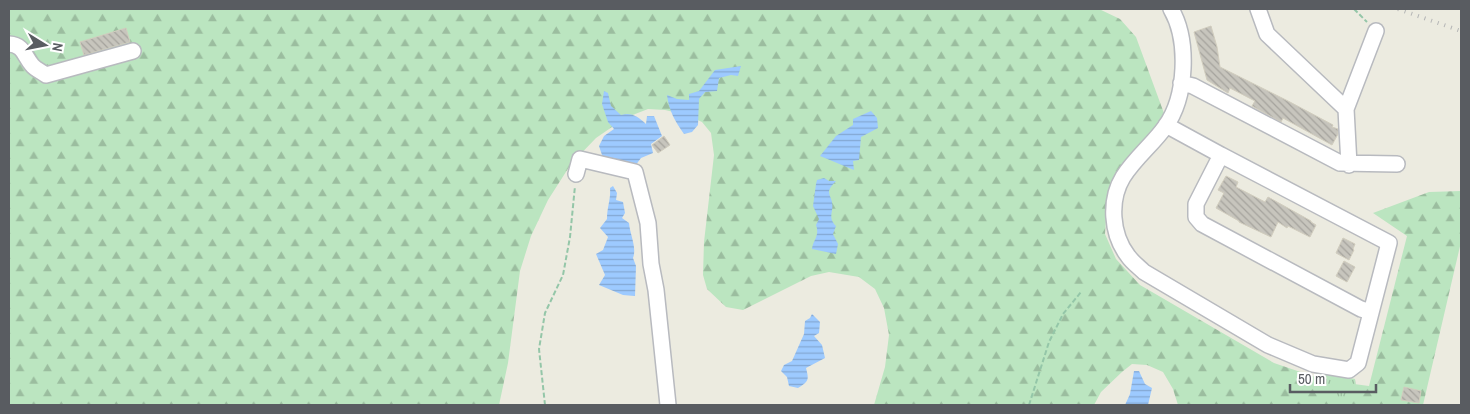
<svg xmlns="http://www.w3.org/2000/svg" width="1470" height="414" font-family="'Archivo Narrow',sans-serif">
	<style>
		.forest { fill: url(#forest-firs) }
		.park { fill: url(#park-tufts) }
		.water { fill: url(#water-rules) }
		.building { fill: url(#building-back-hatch); stroke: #d1cdbe }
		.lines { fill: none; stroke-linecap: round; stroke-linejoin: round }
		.minor-casing { stroke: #b8babf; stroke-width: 18 }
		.path { stroke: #94c6a8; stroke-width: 2; stroke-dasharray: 5 2.5; stroke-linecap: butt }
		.minor { stroke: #fff; stroke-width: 15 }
		.rail { stroke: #b4b5b5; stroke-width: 4; stroke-dasharray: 1 6; stroke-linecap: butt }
	</style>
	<defs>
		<pattern id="forest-firs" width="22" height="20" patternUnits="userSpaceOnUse" patternTransform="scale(1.25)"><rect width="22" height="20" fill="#bbe5c0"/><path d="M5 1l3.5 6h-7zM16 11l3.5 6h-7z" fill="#9bbd9f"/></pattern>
		<pattern id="park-tufts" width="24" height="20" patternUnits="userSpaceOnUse" patternTransform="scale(1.25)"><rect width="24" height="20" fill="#bbe5c0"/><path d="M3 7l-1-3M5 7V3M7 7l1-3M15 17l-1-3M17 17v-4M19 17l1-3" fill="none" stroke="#9bbd9f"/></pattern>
		<pattern id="water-rules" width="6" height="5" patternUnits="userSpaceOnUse" patternTransform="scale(1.25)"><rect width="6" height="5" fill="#9dcaff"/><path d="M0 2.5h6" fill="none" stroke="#83a7d2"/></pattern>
		<pattern id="building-back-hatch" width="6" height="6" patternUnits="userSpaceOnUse" patternTransform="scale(1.25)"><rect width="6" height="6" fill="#c7c5bd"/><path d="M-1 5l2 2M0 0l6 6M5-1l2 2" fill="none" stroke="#a5a39d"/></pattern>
	</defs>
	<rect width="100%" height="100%" fill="#ecebe0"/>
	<path class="forest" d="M9,9h1090l21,10 16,18 29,79 -58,88 -2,30 11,25 24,26 134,78 50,17 45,6 38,-150 -34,-23 56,-21 32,-1v51l-38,163h-245l-5,-16 -10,-17 -16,-7 -15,-1 -10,8 -21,20 -7,13h-220l11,-38 4,-32 -5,-27 -9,-19 -16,-12 -30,-5 -18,4 -68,34 -17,-3 -19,-18 -4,-14 1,-33 10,-87 -3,-22 -9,-11 -16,-7 -21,-5 -17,-1 -23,9 -29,20 -25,26 -23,36 -17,36 -11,35 -12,92 -9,42h-490z"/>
	<path class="park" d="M1315,370l40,9 2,14 -12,7 -23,-7z"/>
	<path class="water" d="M741,66l-3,10 -7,-1 -12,3 -2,13 -12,1 -6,7 -1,26 -6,7 -8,2c-9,-13 -15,-23 -17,-39l10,4 12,1v-6l10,-3 16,-21z
		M604,91l4,2 3,13 10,9c11,-3 17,2 25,9l1,-8h7l8,20 -11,8 2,9 -12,5 -6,8 -32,-8 -4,-12 5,-10 10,-7 -6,-7 -6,-18z
		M871,111l6,7 1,10 -17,9 -2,23 -6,1 1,9 -34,-14 16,-20 17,-11v-6z
		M824,178l5,3h7c-3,3 -6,6 -7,10 0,5 3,8 3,12 2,9 -5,14 4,23l-3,8 5,10 -2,10 -24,-5c1,-9 8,-13 4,-24l3,-6 -6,-13 3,-22 1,-4z
		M613,186l4,7 -1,7 7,2 2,11 -3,5 7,5c1,12 8,24 4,35l3,8 -1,30 -12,-1 -24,-10 6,-10 -9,-21 7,-4 5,-13 -8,-9 7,-9c0,-12 4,-20 3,-31z
		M812,314l8,8 -1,11 -5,3 8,9 3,13 -19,10c3,12 3,13 -8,20l-9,-2 -2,-9 -6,-6 3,-6 8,-4 12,-27 1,-13 5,-3z
		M1134,371h5l6,13 7,4 -4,17h-23l5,-11z"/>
	<path class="building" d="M1211,26l6,21 3,20 68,34 45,24 -1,2 6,2v5l-6,11 -49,-27 -2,4 -29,-16 3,-5 -25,-13 -2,5 -21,-13 -13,-48z
		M126,28l4,14 -46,13 -4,-13z
		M664,136l6,9 -12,8 -6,-8z
		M1226,176l12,6 -2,5 29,15 3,-5 43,24v1l5,3 -6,12 -22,-11 -1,2 -9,-6 -7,15 -32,-15v-1l-23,-13 8,-15 -6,-3z
		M1343,238l12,6 -2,5 1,1 -5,10 -13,-7z
		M1344,261l11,6 -8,15 -11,-6z
		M1404,387l17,4 -2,12 -18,-3z"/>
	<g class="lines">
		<g class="minor-casing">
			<path id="minor" d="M1171,9c18,31 16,88 -6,118 -12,17 -30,31 -42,50 -14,23 -12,57 5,79 4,6 11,11 16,16l124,73 45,19 36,6 9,-7 31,-120 -168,-88
				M1258,9l9,25 79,75 3,56
				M9,44c15,1 15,12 23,21 3,4 10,7 14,10l87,-24
				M1181,83l12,3 147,77 57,1
				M1346,109l30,-78
				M1166,125l55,30 -25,49v13l6,7 159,85 10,3
				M576,174l4,-15 55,13 13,51 3,41 5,26 12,115"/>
		</g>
		<path class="path" d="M1354,9l13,13
			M545,405l-6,-56 6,-36 18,-38 7,-38 5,-51
			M1029,405l20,-63 14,-28 18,-22"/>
		<use href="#minor" class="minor"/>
		<path class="rail" d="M1398,9l63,22"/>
	</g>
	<rect width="1470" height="414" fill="none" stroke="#595c61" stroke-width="20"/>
	<g transform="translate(45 45) rotate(100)" stroke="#ffffff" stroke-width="4" paint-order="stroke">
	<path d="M0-4L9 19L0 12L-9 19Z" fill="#595c61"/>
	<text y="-8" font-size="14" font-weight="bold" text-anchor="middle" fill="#595c61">N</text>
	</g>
	<path d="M1290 384v8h86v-8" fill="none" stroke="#595c61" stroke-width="2.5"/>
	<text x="1298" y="384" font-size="15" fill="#595c61" stroke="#ffffff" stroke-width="4" paint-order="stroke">50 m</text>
</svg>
